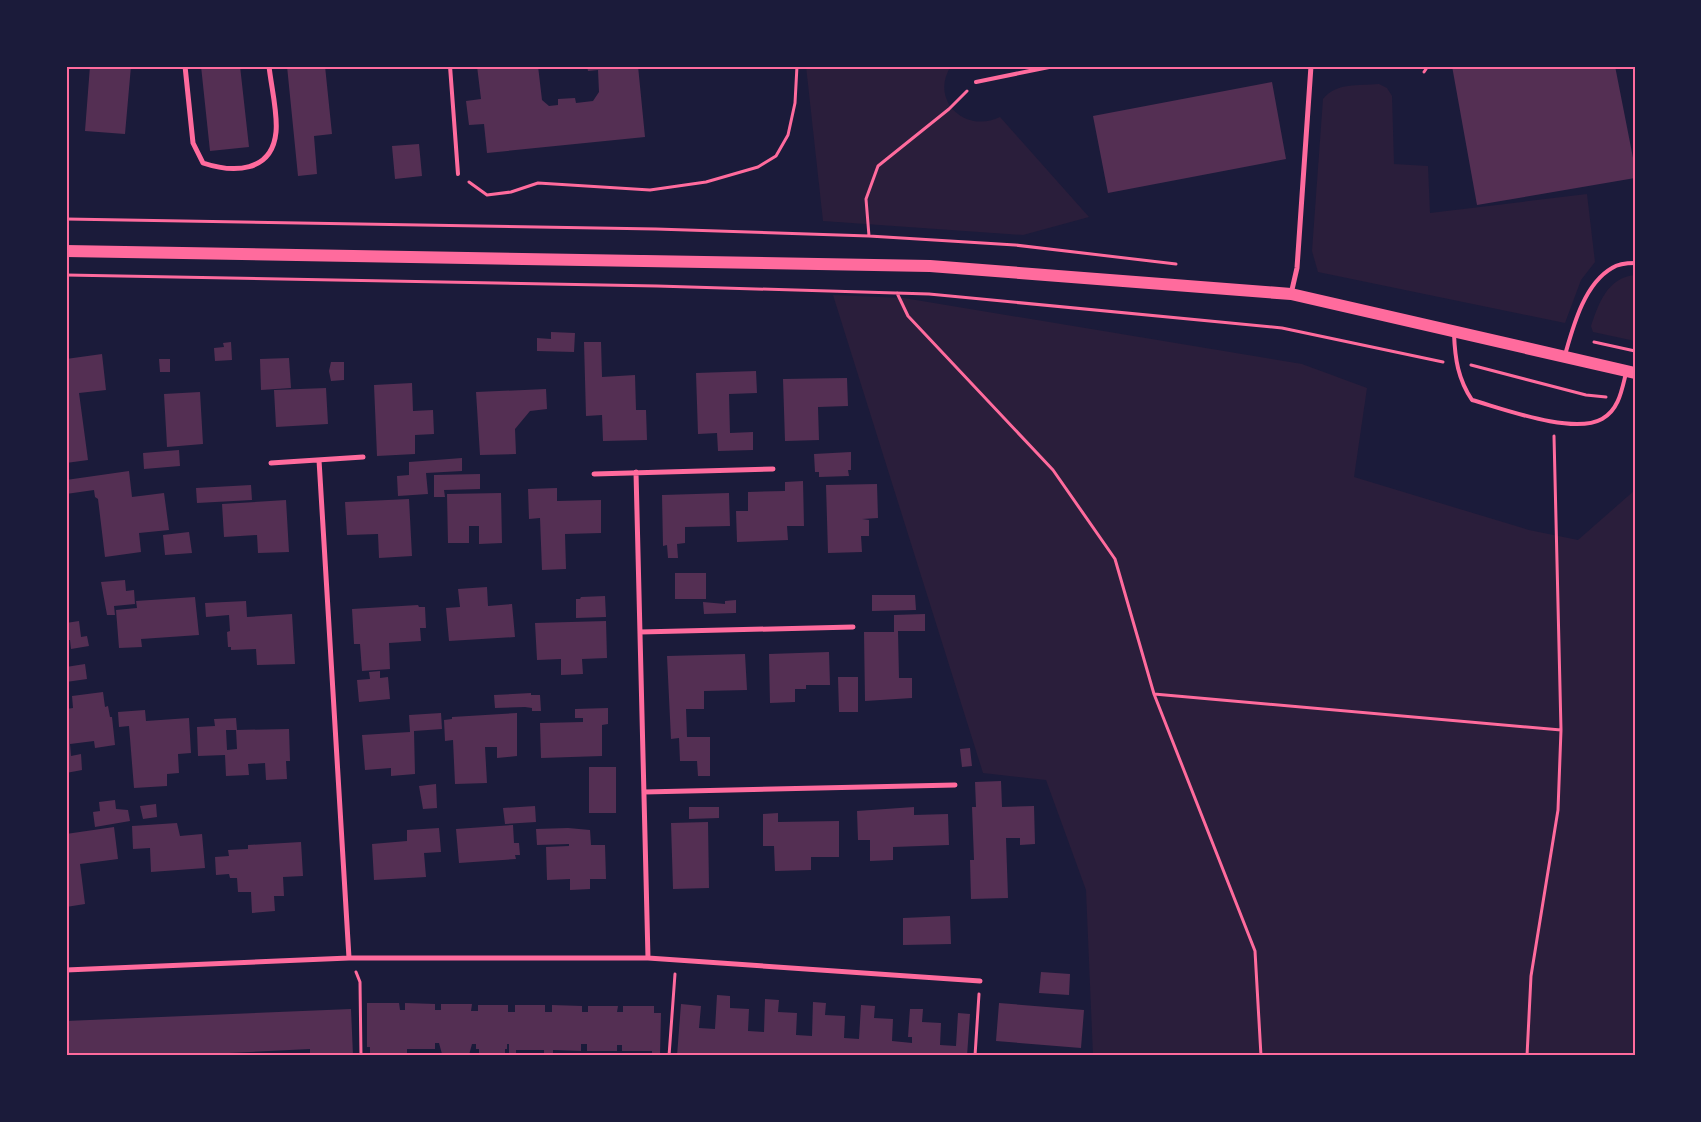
<svg xmlns="http://www.w3.org/2000/svg" width="1701" height="1122" font-family="Mulish,sans-serif">
	<style>
		.green { fill: #2a1e3b }
		.building { fill: #542f53 }
		.lines { fill: none; stroke-linecap: round; stroke-linejoin: round }
		.path { stroke: #ff6b9d; stroke-width: 3 }
		.service { stroke: #ff6b9d; stroke-width: 4 }
		.minor { stroke: #ff6b9d; stroke-width: 5 }
		.primary { stroke: #ff6b9d; stroke-width: 12 }
		.neatline { fill: none; stroke: #ff6b9d; stroke-width: 2 }
	</style>
	<rect width="100%" height="100%" fill="#1b1b3a"/>
	<path class="green" d="M806,66h145c-22,34 14,68 49,51l89,100 -66,18 -200,-14z
		M1379,84l8,4 5,8 2,68 34,2 2,47 157,-19 8,68 -14,18 -16,43 -247,-51 -6,-21 11,-152c14,-17 35,-13 56,-15z
		M1635,275v66l-42,-9 -2,-6c8,-23 16,-48 44,-51z
		M833,295l71,3 398,66 65,24 -13,89 175,53 49,10 57,-50v566h-542l-7,-166 -40,-110 -63,-7z"/>
	<path class="building" d="M90,66h41l-6,68 -40,-3z
		M201,66h39l9,81 -39,4z
		M287,66h38l7,68 -18,2 3,38 -19,2z
		M477,66h61l4,34 7,6 9,-1v-6l17,-1 1,5 17,-2 6,-9 -1,-22 -10,1 -1,-5h51l7,71 -158,16 -3,-29 -15,1 -3,-24 15,-2z
		M1452,66h163l20,102v10l-158,27z
		M1272,82l14,77 -178,34 -15,-77z
		M419,144l3,32 -27,3 -3,-33z
		M551,332l24,1 -1,19 -37,-1v-13l14,1z
		M231,342l1,18 -17,1 -1,-13 10,-1 -1,-4z
		M584,342h17l1,35 33,-2 1,35h10l1,30 -44,1 -1,-26 -16,1z
		M102,354l4,36 -27,3 9,67 -22,3v-104z
		M289,358l2,30 -30,2 -1,-31z
		M159,359h11v13h-10z
		M331,362h13v18l-13,1 -2,-10z
		M756,371l1,22 -28,1 1,39 23,-1v18l-35,1 -1,-18 -19,1 -2,-61z
		M847,378l1,28 -30,1 1,33 -34,1 -2,-62z
		M412,383l1,28 20,-1 1,24 -19,1v19l-38,2 -3,-71z
		M326,388l2,36 -52,3 -2,-37z
		M546,389l1,20 -17,2 -15,18 1,25 -36,1 -4,-63z
		M200,392l3,52 -36,3 -3,-53z
		M179,450l1,16 -36,3 -1,-16z
		M851,452v18h-3l1,6 -30,1v-5h-4l-1,-18z
		M462,458v13l-36,2 2,21 -30,2 -1,-20 12,-1v-13z
		M129,471l3,26 32,-4 5,37 -30,3 2,19 -36,5 -7,-58 -3,-2 -1,-7 -28,4v-14z
		M480,474v15l-36,1 1,7h-11v-22z
		M803,481l1,45h-17l1,14 -51,2 -1,-31h12v-19l37,-1v-9z
		M877,484l1,34 -16,1 7,1v16h-8l1,16 -34,1 -2,-68z
		M251,485l1,15 -55,3 -1,-15z
		M557,488v13l44,-1v33l-36,1 1,35 -24,1 -2,-52 -11,1 -1,-30z
		M501,493l1,50 -23,1v-18h-10v17h-21l-1,-49z
		M729,493l1,33 -45,1v16l-8,1 1,14h-10l-1,-13 -4,1 -1,-51z
		M409,499l3,57 -33,2 -1,-24 -31,1 -2,-33z
		M286,500l3,52 -31,1 -1,-18 -33,2 -2,-33z
		M189,532l3,21 -27,2 -2,-20z
		M675,573h31v26h-31z
		M125,580l1,11 8,-1 1,14 -21,2 1,9h-8l-6,-33z
		M487,587l1,19 24,-2 3,33 -66,4 -3,-33 14,-1 -2,-18z
		M872,595h43l1,15 -44,1z
		M605,596l1,21 -30,1v-19h4l1,-2z
		M195,597l4,38 -58,4 1,8 -23,1 -3,-38 21,-2 -1,-7z
		M736,600v13l-32,1 -1,-12 22,2v-3z
		M246,601l1,16 45,-3 3,50 -38,1 -1,-16 -25,1v-3h-3l-1,-15 3,-1 -1,-16 -23,2 -1,-14z
		M418,605l1,2h6l1,21h-6l1,13 -32,2 1,26 -28,2 -2,-27h-6l-2,-35z
		M925,614v17h-27l1,47h13v20l-47,3 -1,-69h30v-17z
		M79,621l2,16 6,-1 2,10 -18,3 -1,-9h-4v-17z
		M606,621l1,37 -25,1 1,15 -22,1v-16l-24,1 -2,-37z
		M829,652l1,33h-24v4h-11v13l-25,1 -1,-49z
		M745,654l2,36 -43,1v18h-18l1,28h23v39h-12l-1,-15h-17l-1,-23 -8,1 -4,-83z
		M85,664l2,15 -21,3v-15z
		M380,671v7l8,-1 2,22 -31,3 -2,-22 13,-1 -1,-7z
		M838,677h20v35h-19z
		M103,692l2,15 3,-1 2,11h2l3,28 -20,3 -1,-7 -24,3 1,12 10,-2 1,16 -16,3v-64l7,-1 -1,-12z
		M531,693v2h9l1,16h-9v-3l-7,-1 -30,1 -1,-13z
		M608,708v16l-6,1v31l-61,2 -1,-35 43,-1v-4h-8v-9z
		M145,710l1,11 43,-3 2,35 -13,1 1,19 -12,1v12l-33,2 -5,-62 -10,1 -1,-15z
		M441,713l1,16 -28,2 1,43 -24,2v-8l-26,2 -3,-35 48,-3 -1,-17z
		M517,713v43l-20,2v-11h-12l2,36 -32,1 -2,-44 -8,1 -1,-21 8,-1v-2z
		M236,718l1,12h-11l1,20 10,-1 -1,-19 53,-1 1,32h-4l1,18 -21,1 -1,-17 -17,1 1,11 -23,1 -1,-21 -27,1 -1,-29 18,-1 -1,-7z
		M970,748l2,18 -10,1 -2,-18z
		M589,767h27v46h-27z
		M1001,781l1,26 32,-1 1,38 -15,1v-7h-14l2,60 -37,1 -1,-39h4l-2,-53h4l-1,-25z
		M436,784l1,24 -14,1 -4,-23z
		M115,800l1,9 12,1 2,11 -35,6 -2,-15 7,-1 -1,-9z
		M156,804l1,13 -14,2 -3,-13z
		M535,806l1,16 -31,2 -2,-16z
		M689,807h30v11l-30,1z
		M914,807v8l34,-1 1,31 -56,2v13l-23,1v-21h-12l-1,-29z
		M778,813v9l61,-1v36h-28v13l-36,1 -1,-25h-11v-32z
		M708,822l1,66 -36,1 -2,-66z
		M177,823l3,13 22,-2 3,34 -54,4 -1,-24 -17,1 -1,-23z
		M513,825l1,18h5l1,12h-5l1,4 -57,4 -3,-34z
		M114,827l4,32 -38,5 5,40 -19,3v-73z
		M439,828l2,24 -17,1 2,24 -52,3 -2,-36 35,-3v-11z
		M568,828l22,2 1,15h14l1,34h-16v10l-20,1v-11l-23,1 -1,-33 23,-1v-2l-32,1 -1,-16z
		M301,842l2,34 -20,1 1,19h-10l1,15 -23,2 -1,-21h-13l-1,-14h-7l-1,-4 -13,1 -1,-18 14,-1 -1,-6 20,-1v-4z
		M950,916l1,28 -48,1v-27z
		M1041,972l29,2 -1,21 -30,-2z
		M717,995l13,1v12l19,1 -1,22 16,1 1,-33 14,1 -1,12 19,1 -1,22 16,1 1,-34 13,1 -1,12 20,1 -1,22 15,1 2,-34 14,1 -1,12 19,1 -1,22 20,2v-6h-4l2,-28h13l-1,13 19,1 -1,22 16,1 2,-33 12,1 -3,42h-290l4,-52 20,2 -2,22 16,1z
		M367,1003h32l1,7h5v-7l30,1v6h6v-6h31l-1,7h7v-6h30v7h7v-7h30v7h7v-7l30,1v6h6v-6h30l-1,6h6v-6h31v7h7l-1,43h-8v-5h-30v-6h-5v6h-30v-7h-6v7l-28,-1v6h-9v-6h-28v5h-7v-11h-2v5h-2v6l-26,-1v-5h-3v-5h-4l-3,11 -27,-1 -3,-11h-4v6h-28v4h-37v-6h-3z
		M999,1003l85,7 -3,38 -85,-7z
		M351,1009l2,47h-43v-7l-102,5v2h-142v-35z"/>
	<g class="lines">
		<path class="path" d="M1424,72l4,-6
			M469,182l18,13 24,-3 27,-9 112,7 56,-8 52,-15 18,-11 12,-21 7,-32 2,-37
			M66,219l590,10 213,7 146,9 161,19
			M869,236l-3,-37 12,-33 71,-57 18,-18
			M66,275l591,11 272,8 353,34 161,34
			M897,293l11,23 145,154 62,89 39,135 101,257 6,105
			M1594,342l41,9
			M1471,365l115,30 20,2
			M1154,694l407,36
			M356,972l4,10 1,74
			M669,1056l6,-82
			M975,1056l4,-62
			M1527,1056l4,-80 27,-166 3,-80 -7,-294"/>
		<path class="service" d="M450,66l8,108
			M976,82l78,-16
			M1454,334c1,25 4,45 18,66 32,9 101,35 130,19 17,-9 20,-30 24,-46
			M1565,355c8,-28 19,-71 47,-87 6,-4 16,-5 23,-5"/>
		<path class="minor" d="M185,66l8,77 10,20c30,10 69,10 73,-31 2,-19 -5,-46 -7,-66
			M1291,294l6,-26 14,-202
			M319,460l30,498
			M271,463l92,-6
			M636,472l12,486
			M594,474l179,-5
			M640,632l213,-5
			M644,792l311,-7
			M66,970l283,-12h299l332,23"/>
		<path class="primary" d="M66,251l864,15 361,28 344,79"/>
	</g>
	<rect width="1701" height="1122" fill="none" stroke="#1b1b3a" stroke-width="135"/>
	<rect x="68" y="68" width="1566" height="986" class="neatline"/>
</svg>
